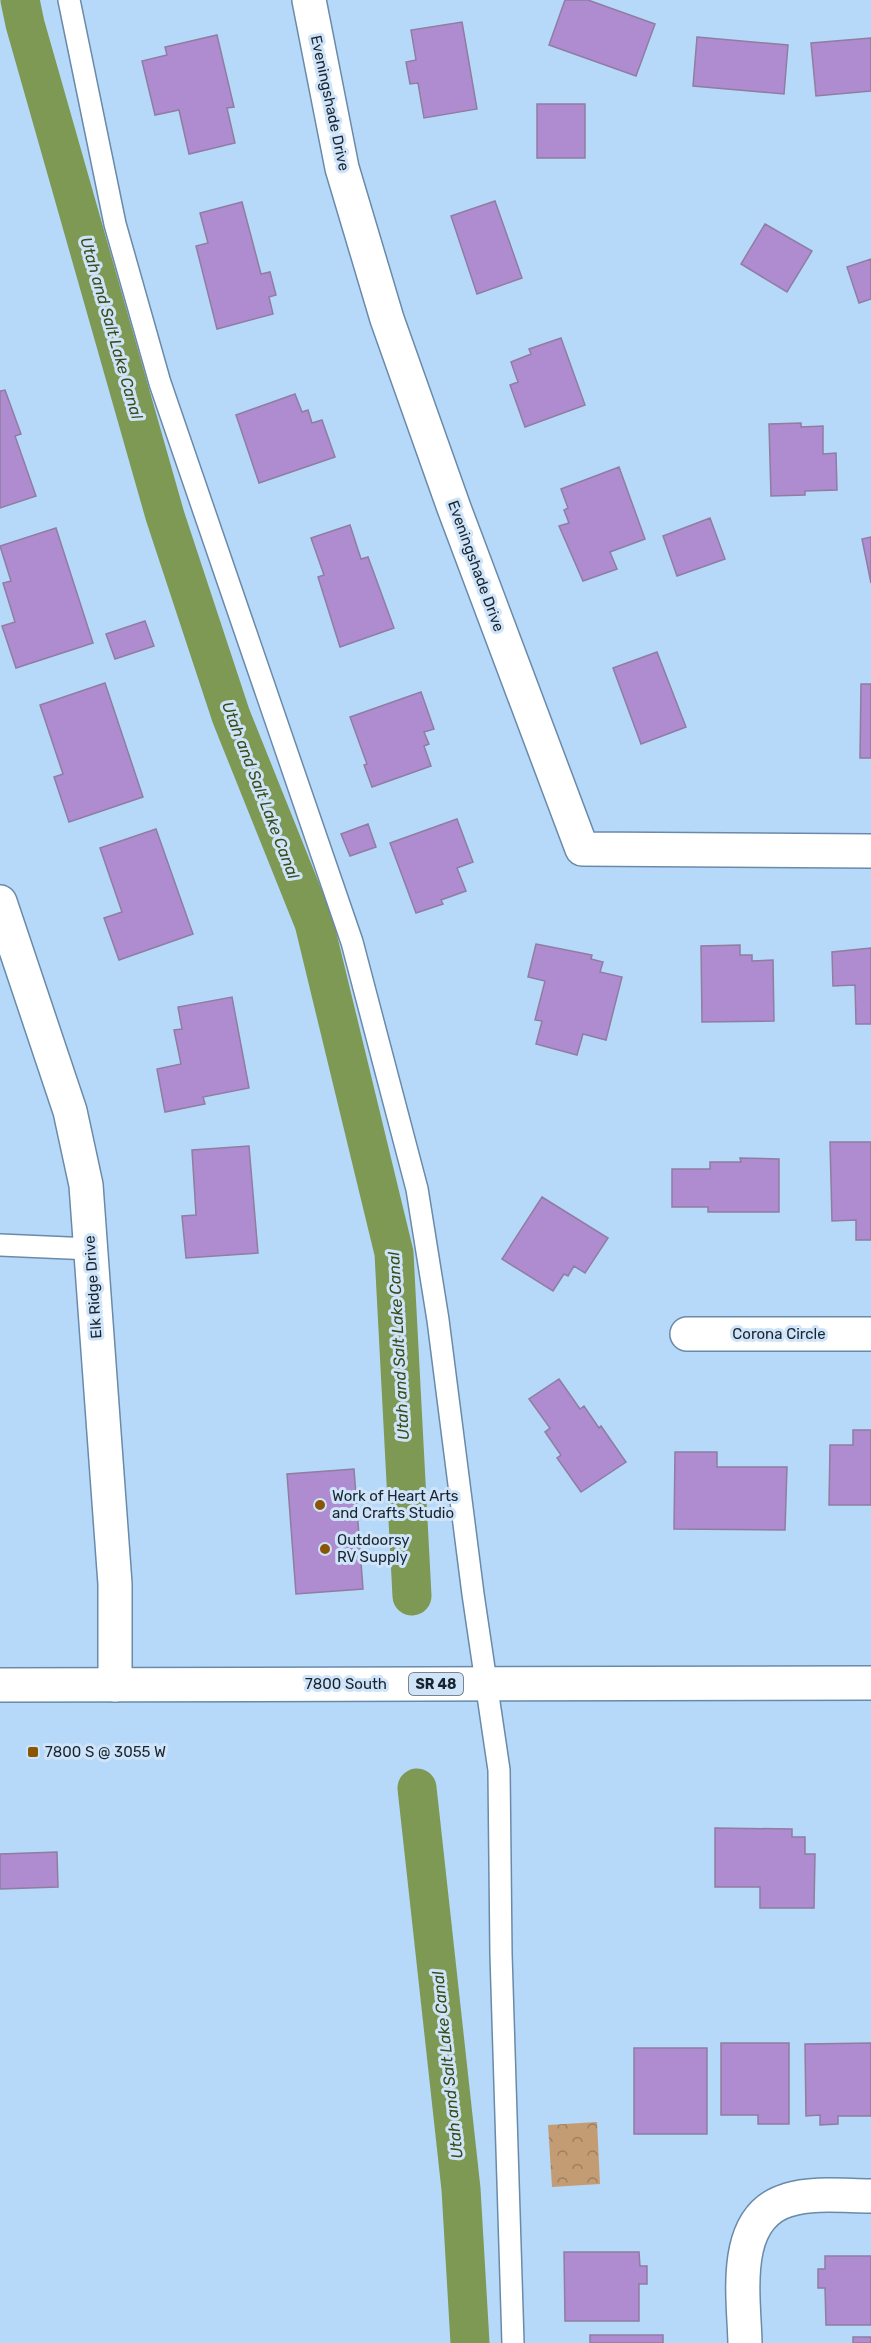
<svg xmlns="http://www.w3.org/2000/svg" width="871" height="2343" font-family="Rubik,sans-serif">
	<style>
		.forest { fill: url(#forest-crowns) }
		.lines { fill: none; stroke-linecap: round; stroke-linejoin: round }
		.canal { stroke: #7d9953; stroke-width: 39 }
		.building { fill: #ae8ccf; stroke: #8f7da2; stroke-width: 1.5 }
		.service-casing { stroke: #6a8aa9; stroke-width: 24 }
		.minor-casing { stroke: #6a8aa9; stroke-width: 36 }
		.primary-casing { stroke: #6a8aa9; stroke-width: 36 }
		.service { stroke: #fff; stroke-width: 21 }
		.minor { stroke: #fff; stroke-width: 33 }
		.primary { stroke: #fff; stroke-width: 33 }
		.poi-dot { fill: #8b5506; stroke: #cfe4f8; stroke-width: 2 }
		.labels { text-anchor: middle; stroke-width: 6; stroke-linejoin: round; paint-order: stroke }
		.shield { fill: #cfe4f8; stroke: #4f5e6d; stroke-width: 1.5 }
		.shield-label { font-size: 14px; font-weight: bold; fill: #182531 }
		.street-label { font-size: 15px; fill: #182531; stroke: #cfe4f8 }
		.poi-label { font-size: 15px; fill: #182531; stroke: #cfe4f8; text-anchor: start }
		.water-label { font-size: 16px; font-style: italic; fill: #384b18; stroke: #cfe4f8 }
	</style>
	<defs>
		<pattern id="forest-crowns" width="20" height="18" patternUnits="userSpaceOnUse" patternTransform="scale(1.5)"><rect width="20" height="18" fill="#c39c74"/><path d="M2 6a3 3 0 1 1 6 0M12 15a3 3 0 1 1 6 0" fill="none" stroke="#9d7f60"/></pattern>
	</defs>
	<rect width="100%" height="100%" fill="#b6d9fa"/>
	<path class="forest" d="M597,2122l3,62 -48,3 -4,-62z"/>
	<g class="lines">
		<path class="canal" d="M20,0l5,24 140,492 66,200 83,207 80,330 18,343
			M417,1788l44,401 9,154"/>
	</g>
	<path class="building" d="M565,0h23l67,24 -19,52 -87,-31z
		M462,22l15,87 -53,9 -6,-35 -8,1 -4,-22 10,-2 -5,-30z
		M217,35l17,72 -7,1 8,35 -46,11 -10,-44 -24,5 -13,-54 25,-6 -2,-8z
		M697,37l91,8 -4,49 -91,-8z
		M871,38v53l-55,5 -5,-53z
		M537,104h48v54h-48z
		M495,201l27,77 -45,16 -26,-78z
		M242,202l19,72 9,-2 6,23 -7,2 4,17 -56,15 -21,-83 12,-3 -8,-30z
		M765,224l47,27 -25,41 -46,-28z
		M871,259v40l-12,4 -12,-36z
		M561,338l24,67 -60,22 -15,-42 8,-3 -7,-20 20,-8 -2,-5z
		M5,390l16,44 -6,2 21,60 -36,12v-117z
		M295,394l7,18 6,-2 4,13 10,-3 13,37 -76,26 -23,-68z
		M801,423v4l22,-1v28l13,-1 1,37 -32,1v4l-34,1 -2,-72z
		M619,467l26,72 -35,13 7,17 -34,12 -24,-55 10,-3 -5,-13 4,-2 -7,-19z
		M710,518l15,41 -48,17 -14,-40z
		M350,525l11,34 7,-2 26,71 -54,19 -22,-70 6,-2 -13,-37z
		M56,528l37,115 -77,25 -14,-42 13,-4 -12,-39 8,-2 -11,-35z
		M871,537v46l-9,-44z
		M145,621l9,25 -39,13 -9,-25z
		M657,652l29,75 -45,17 -28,-76z
		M105,683l38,114 -74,25 -15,-45 9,-3 -23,-69z
		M861,684h10v74h-11z
		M421,692l13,37 -10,3 5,12 -5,2 7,20 -59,21 -8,-22 3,-1 -17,-47z
		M457,819l16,43 -16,6 9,23 -25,9 2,4 -27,9 -26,-70z
		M368,824l8,23 -26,9 -9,-22z
		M156,829l37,105 -74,26 -15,-42 18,-6 -22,-64z
		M536,944l56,11 -1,4 12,3 -3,10 22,5 -16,63 -23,-6 -6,21 -41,-11 6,-23 -7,-1 10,-39 -17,-4z
		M740,945v10h12v6l21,-1 1,61 -72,1 -1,-76z
		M871,948v76h-15l-1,-39 -22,1 -1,-34z
		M232,997l17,91 -46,9 2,7 -40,8 -8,-43 24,-5 -7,-34 8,-1 -4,-22z
		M830,1142h41v98h-15v-20l-24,1z
		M249,1146l9,107 -72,5 -4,-42 14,-1 -4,-65z
		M740,1158l39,1v53h-71v-5h-36v-38h38v-7h31z
		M542,1197l66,41 -23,35 -11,-7 -6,10 -4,-2 -11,17 -51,-32z
		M559,1379l21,30 4,-3 15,22 2,-2 25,36 -45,30 -24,-34 4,-3 -16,-23 5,-4 -21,-29z
		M853,1430h18v75h-42l1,-60h23z
		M675,1452h42v15h70l-2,63 -111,-1z
		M354,1469l9,120 -67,5 -9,-120z
		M715,1828l77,1v8h13v17h10l-1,54h-54v-21h-45z
		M57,1852l1,35 -58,2v-35z
		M721,2043h68v81h-31v-9h-37z
		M871,2043v73h-33v8l-18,1v-10l-14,1 -1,-72z
		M634,2048h73v86h-73z
		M564,2252h75l1,14h7v18h-8v37h-74z
		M825,2256h46v69h-45l-1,-37h-7v-19h7z
		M590,2335h73v8h-73z
		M853,2337h18v6h-18z"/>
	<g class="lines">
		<g class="service-casing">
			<path id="service" d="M69,0l46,224 45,159 192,559 65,247 21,131 35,274 26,176 2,184 12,389
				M0,1245l91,4"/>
		</g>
		<g class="minor-casing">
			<path id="minor" d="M309,0l33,168 45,151 67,189 128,341 289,2
				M0,902l70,209 16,74 29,399v101
				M687,1334h184
				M745,2343c-1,-46 -15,-126 43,-143 25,-8 57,-4 83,-4"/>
		</g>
		<g class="primary-casing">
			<path id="primary" d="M0,1685l871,-2"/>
		</g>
		<use href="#service" class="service"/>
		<use href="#minor" class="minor"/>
		<use href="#primary" class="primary"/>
	</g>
	<g class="poi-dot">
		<circle cx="320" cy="1505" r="6"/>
		<circle cx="325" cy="1549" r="6"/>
		<rect x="27" y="1746" width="12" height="12" rx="3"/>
	</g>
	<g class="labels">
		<rect class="shield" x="409" y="1673" width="54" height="22" rx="4.5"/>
		<g class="shield-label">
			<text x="436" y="1689">SR 48</text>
		</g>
		<g class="street-label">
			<text transform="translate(330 103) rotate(78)" y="5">Eveningshade Drive</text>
			<text transform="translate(476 566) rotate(70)" y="5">Eveningshade Drive</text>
			<text transform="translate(93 1287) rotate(-94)" y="5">Elk Ridge Drive</text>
			<text x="779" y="1339">Corona Circle</text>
			<text x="346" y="1689">7800 South</text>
		</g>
		<g class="poi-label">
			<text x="332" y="1501">Work of Heart Arts<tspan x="332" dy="17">and Crafts Studio</tspan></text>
			<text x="337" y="1545">Outdoorsy<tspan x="337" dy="17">RV Supply</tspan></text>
			<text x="45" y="1757">7800 S @ 3055 W</text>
		</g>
		<g class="water-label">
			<text transform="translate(112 328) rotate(74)" y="6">Utah and Salt Lake Canal</text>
			<text transform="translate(261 790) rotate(69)" y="6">Utah and Salt Lake Canal</text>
			<text transform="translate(398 1346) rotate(-93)" y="6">Utah and Salt Lake Canal</text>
			<text transform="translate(447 2065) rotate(-96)" y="6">Utah and Salt Lake Canal</text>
		</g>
	</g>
</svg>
